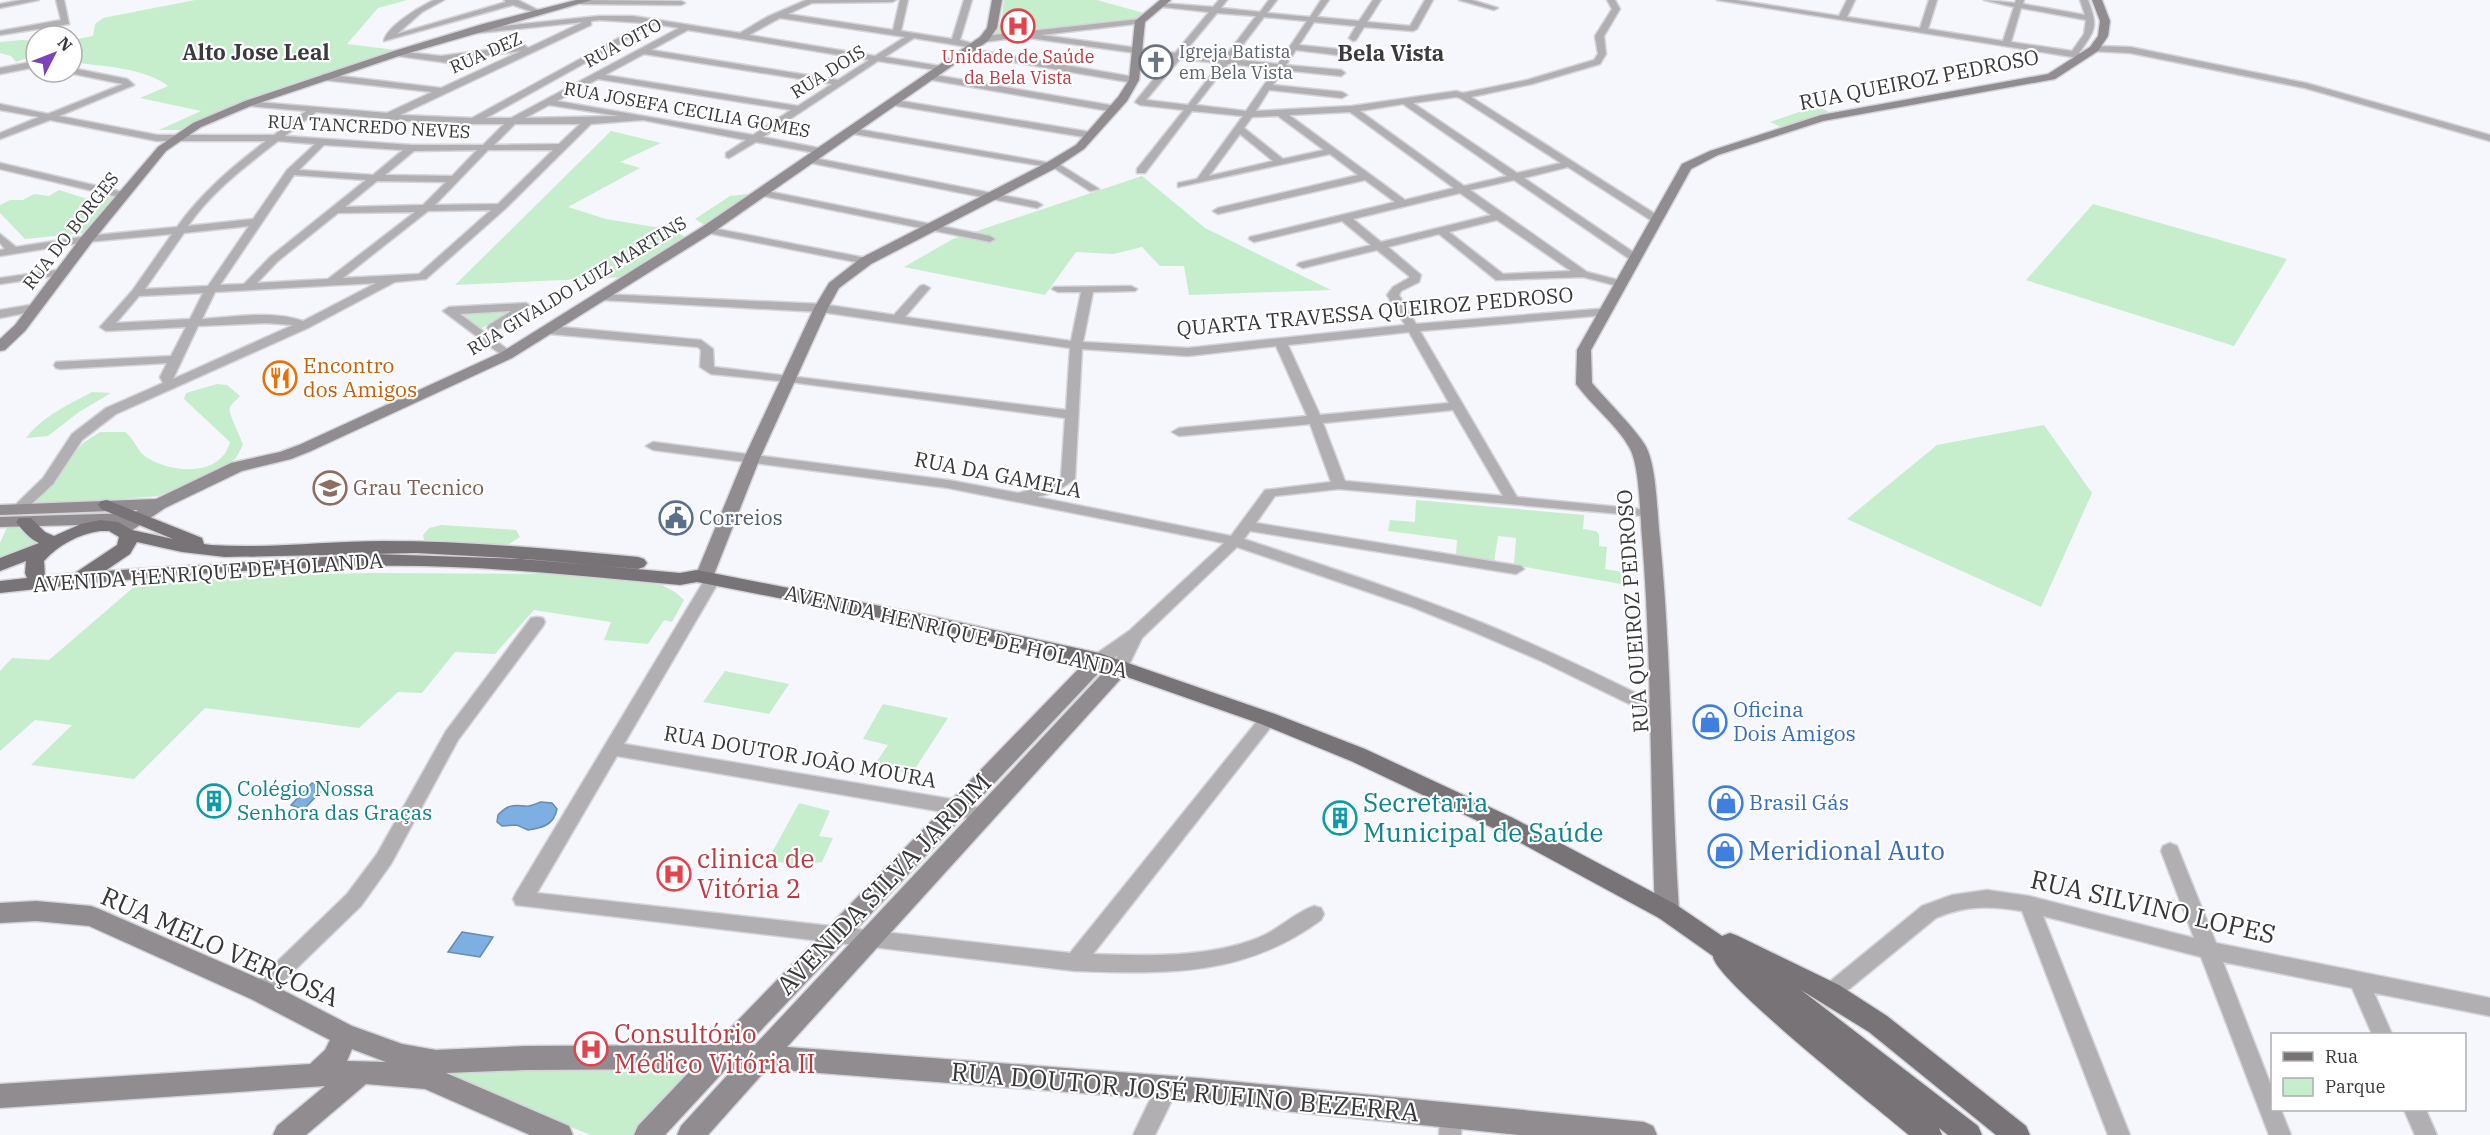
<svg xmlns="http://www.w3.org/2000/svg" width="2490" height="1135" font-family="'IBM Plex Serif',serif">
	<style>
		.green { fill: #c6edcc }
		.water { fill: #7dafe2; stroke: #688bb0; stroke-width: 1.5 }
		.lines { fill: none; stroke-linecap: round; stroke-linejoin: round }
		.street-casing { stroke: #d4d4da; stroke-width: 3 }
		.secondary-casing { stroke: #d4d4da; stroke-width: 3 }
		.primary-casing { stroke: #d4d4da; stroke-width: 3 }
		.street { fill: #b1afb1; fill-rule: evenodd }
		.secondary { fill: #908c8f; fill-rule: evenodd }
		.primary { fill: #787376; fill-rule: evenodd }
		.labels { text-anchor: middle; stroke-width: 4.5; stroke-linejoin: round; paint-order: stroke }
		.far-street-label { font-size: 18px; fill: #37373a; stroke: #fff }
		.far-worship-label { font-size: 18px; fill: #5b616d; stroke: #fff; text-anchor: start }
		.far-health-label { font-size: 18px; fill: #be3a42; stroke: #fff }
		.street-label { font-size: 21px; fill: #37373a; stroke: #fff }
		.food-label { font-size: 21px; fill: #c56008; stroke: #fff; text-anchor: start }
		.education-label { font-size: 21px; fill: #785e54; stroke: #fff; text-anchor: start }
		.service-label { font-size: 21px; fill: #4e5e75; stroke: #fff; text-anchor: start }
		.shop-label { font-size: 21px; fill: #366cbe; stroke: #fff; text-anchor: start }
		.culture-label { font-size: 21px; fill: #0d838f; stroke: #fff; text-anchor: start }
		.far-district-label { font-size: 22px; font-weight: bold; fill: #3a3a3f; stroke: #fff }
		.near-culture-label { font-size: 26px; fill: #0d838f; stroke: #fff; text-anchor: start }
		.near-shop-label { font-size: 26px; fill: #366cbe; stroke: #fff; text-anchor: start }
		.near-health-label { font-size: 26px; fill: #be3a42; stroke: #fff; text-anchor: start }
		.near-street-label { font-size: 26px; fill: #37373a; stroke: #fff }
	</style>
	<rect width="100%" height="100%" fill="#f6f6fd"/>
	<path class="green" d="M195,0h212l-29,8 -31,36 49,6 -145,48 -51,21 -20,11h-21l42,-19 -61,-13 28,-12c-22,-18 -68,-20 -96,-24v-22l21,-4 2,-12 8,-6z
		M1004,0h93l50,14 -13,6 -139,16 -2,-3 8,-10z
		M22,40l14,1v14l-20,7 -5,-6 -11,-3v-11z
		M1817,106l12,6 -48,15 -11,-5z
		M611,131l50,12 -41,19 20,6 -72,39 38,12 67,11 14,8 -60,39 -172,8z
		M1142,176l63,52 126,62 -142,5 -5,-29h-24l-18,-19 -29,7 -37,-2 -31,43 -141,-28 49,-28z
		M59,190l25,8 30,-1 -30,36 -59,6 -25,-26v-8l10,-5h13l11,-6 15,2z
		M758,193l-52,33 -11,-7 35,-23z
		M2093,204l194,55 -53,87 -208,-66z
		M506,310l2,4 -30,16 -22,-15z
		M217,384l10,1 13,11c-3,4 -8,7 -10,11 -3,6 11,29 13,38l-7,13 -6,5 -26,14 -46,19 -122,10 1,-7 46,-56 17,-11h25c10,7 11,18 21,25 24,16 75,21 84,-15l-46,-43 2,-6z
		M92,392l19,1 -32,19 -31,24 -22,2c17,-22 42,-33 66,-46z
		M2044,425l48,68 -51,114 -194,-88 90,-74z
		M1416,500l168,15 -1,14 13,2 3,3v12l8,1 -2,22 17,3 -1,12 -107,-19 2,-27 -18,-2 -4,26 -38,-8 1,-14 -69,-9 2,-11 25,2z
		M23,525l16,20 -39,13v-15l7,-16z
		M441,525l75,5 4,7 -14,9 -82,-6 -1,-5 6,-7z
		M370,573l185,1 54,4 53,7 13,7 9,8 -12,22 -8,-2 -16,24 -44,-4 7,-18 -77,-12 -39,44 -40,-2 -33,41 -24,-1 -39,36 -154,-20 -71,71 -103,-14 41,-40 -37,-5 -35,31v-80l12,-13 37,2 93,-80 30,3 69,-7z
		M725,671l64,13 -20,30 -66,-12z
		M883,704l65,14 -37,57 -36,-11 13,-19 -25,-6z
		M799,803l31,8 -11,25 14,2 -11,24 -10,1 -3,4 -41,-7z
		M708,1063l-67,72h-50l-150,-59 4,-8z"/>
	<path class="water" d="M312,783l15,2 -24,25 -12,-5z
		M541,802l11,1 5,6c-3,16 -15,19 -29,21l-11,-5 -15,1 -5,-4 1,-7c10,-11 16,-10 28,-9 4,1 11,-3 15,-4z
		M462,932l31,5 -13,20 -32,-5z"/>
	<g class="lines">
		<g class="street-casing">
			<path id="street" d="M21,0h18l-39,8v-4z
				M56,0h8l5,24 -69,11v-4l61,-11z
				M434,0h10l-22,12 -25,22 109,-32 -2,-2h14l24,12 -4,2 -25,-9 -129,36c2,-14 35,-34 50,-41z
				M579,0l102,1 4,2 -4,2 -100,-1 -4,-2z
				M806,0h90l-4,2 -80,1 -24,11 105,16 7,-30h8l-7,31 51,8 12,-39h8l-12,40 18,5 -4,3 -60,-10 -29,19 55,9 3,1v4l-65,-10 -115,76 61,12v4l-3,1 -65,-12 -27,16 -3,-1v-4l20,-13 -103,-20 -52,4 -86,85 -79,70 -31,3 -87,46 -192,86 -34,26 -29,44 -30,28h-10l-2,-3 32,-31 29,-44 34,-26 57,-25 -3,-6 7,-14 -107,6 -4,-1 -2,-3 2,-3 115,-6 15,-29 -80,4 -6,-4 32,-36 40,-57 -85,8 -87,14v-6l5,-1 -5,-6v-9l16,13 71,-11 90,-9c24,-34 56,-61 89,-86h-109l-107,-21 -50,19v-6l39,-16 -39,-7v-6l48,10 75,-30 -54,-11 3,-1v-4l55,11 7,6 -75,31 98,19h117l32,-24 -57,-5 -5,-3 2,-2 141,12 45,-21 -108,-12 -4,-3 4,-3 117,14 80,-37 -68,9 -4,3 -51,-7 -4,-3 1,-2 46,5 83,-11 4,3 55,-26 -114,12 -4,-2 1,-2 133,-14h34l107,17 27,-16zM780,18l125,19 -30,19 -126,-21zM599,20l47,3 -174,95 -72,-3 191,-90v-4zM655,24l24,4 -168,90h-25zM688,30l181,30 -31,20 -187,-30zM644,54l188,30 -34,22 -193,-31zM598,79l193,31 -38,25 -196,-34zM549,105l70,11 -94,2zM316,112l121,12h67l-21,21h-71l-127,-9zM515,124h65l-21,20 -65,1zM278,141l37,3 -28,26 -34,49 -65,7c23,-34 58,-60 90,-85zM324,145h1l78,5 -30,25 -74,-5zM477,150l-25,26 -67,-1 29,-24zM488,150h65l-55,54 -63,1zM294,175l72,5 -96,77 -26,27 -24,1zM377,181l69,1 -23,23 -78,2zM491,210l-72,64 -76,4 85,-67zM415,212l-87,67 -71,4 21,-22 60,-48zM249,226l-41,60 -63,3 39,-56zM376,283l-73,38c-31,-11 -68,-4 -101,-2l13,-27zM203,293l-13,26 -74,4 23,-27zM266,323l27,2 -120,54 25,-53z
				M1219,0h8l-6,8 39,4 9,-12h8l-10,13 43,4 11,-17h8l-12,17 42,4 14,-21h8l-14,22 43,4 15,-26h8l-16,29 -4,2 -49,-4 -8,13 -3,1 -4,-3 7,-12 -42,-4 -15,23 38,4 4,3 -4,3 -41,-5 -10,15 55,5 4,3 -4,3 -58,-6 -10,15 69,7 5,3 -5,3 -73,-8 -13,21 96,-5 104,-15 7,2 64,-13 67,-20 4,-6 -3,-18 17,-27 -5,-9h8l5,9 -16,27 2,18 -6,10 -68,20 -61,13 189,120v4h-8l-84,-54 -44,11 115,78v4h-8l-117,-80 -44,10 117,82 39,10v4l-4,1 -39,-10 -87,3 -57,-46 -51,13 33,28 -2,7 -18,9 -2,4 17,29 194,-16v6l-4,1 -186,16 97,166 133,13 5,1 2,3 -2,3 -316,-28 -64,7 -19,27 265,43 3,3 -8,5 -266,-43 -6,8c81,27 162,53 241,85 63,26 123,55 183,85l2,4 -2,4 -6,2 -6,-2 -117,-57 -65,-28 -62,-25 -175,-60 -95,91 -16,33h-12l-2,-4 6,-12 -13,9h-12l-2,-4 2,-4 36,-25 95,-88 -276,-55 -295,-38 -7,-4 7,-4 295,38 70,13 28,-7 15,-9 4,-59 -275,-36 -79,-8 -11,-7 1,-17 -3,-3 -148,-13 -6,-4 6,-4 151,14 12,9 1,18 352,43 4,-62 -249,-36 -219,-12 -6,-3 6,-3 219,10 73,11 26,-29 4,-1 6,3 -25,29 166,24 10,-49h-23l-6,-3 2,-2 77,-1 6,3 -2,2 -42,1 -10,50 105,6 217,-23 -18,-30 6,-8 16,-9v-2l-32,-26 -74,18 -6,-3 2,-2 72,-18 -29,-24 -88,21 -5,-3 1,-2 145,-35 -30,-22 -147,34 -5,-3 5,-3 140,-33 -28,-21 -152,33v-4l19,-4 46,-63 -51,-5 -47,62h-8v-4l47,-59 -44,-5 -5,-3 36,-44 -149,-21 -38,5 -4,-3 4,-3 156,-17 4,2 -1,2 -102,12 134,18 34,-41 -46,-5 -4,-2 1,-2 53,4zM1217,13l39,3 -32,42 -41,-4zM1264,17l43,4 -29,43 -46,-5zM1180,59l40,4 -32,42 -42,-5zM1228,64l47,5 -29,42 -50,-6zM1456,97l4,1 101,65 -44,10 -104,-70zM1403,104l104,72 -43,10 -104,-75zM1350,112l104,76 -49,12 -116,-85zM1278,116l46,34 -41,9 -39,-31 8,-11zM1240,134l33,27 -64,15zM1460,193l31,22 -110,27 -28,-23zM1497,220l74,51 -68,3 -54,-42zM1409,332l40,71 -129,12 -32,-70zM1276,346l31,70 -128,12 -7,4 7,4 131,-12 21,58 -66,8 -34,46 -194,-39 19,-5 19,-13 7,-130 106,7zM1453,410l50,86 -158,-15 -22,-58z
				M1459,0h13l26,8 -4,2z
				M1717,0h19l103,16 8,-16h8l-8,17 73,11 9,-28h8l-9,29 75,12 11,-34 -30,-7 31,3 1,-3h8l-1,4 62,11 -5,-15h8c10,27 8,29 -9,53l9,1 1,2 -4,3zM2021,8l65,12 -2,14 -12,17 -61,-9z
				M2094,46l36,1 176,36 184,52v6l-185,-53 -175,-35 -39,-2v-4z
				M965,48l169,29 4,3 -4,3 -172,-30 -1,-2z
				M36,61v6l-36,7v-6z
				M929,74l186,32 5,3 -5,3 -189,-33v-4z
				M895,100l195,32 5,3 -5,3 -198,-33 -2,-2z
				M851,128l199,35 4,-2 45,28 -9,2 -36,-23 -206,-35 -2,-2z
				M809,157l228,45 5,3 -5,3 -231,-46v-4z
				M0,163l127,30 1,2 -5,3 -123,-29z
				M762,190l228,46 5,3 -5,3 -232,-47 -1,-2z
				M707,227l159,31 6,3 -6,3 -163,-32 -1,-2z
				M64,269l4,1v4l-68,10v-6z
				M526,303l6,4 -2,2 -37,23 -6,-4 2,-3 22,-14 -51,3 51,38 2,3 -2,3 -4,1 -64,-48 6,-4z
				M36,304l6,4 -2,2 -40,8v-8z
				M713,573l8,5 -97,166 333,56 30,11 3,5 -3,5 -6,2 -26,-9 -338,-58 -80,137 533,60 192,-238 6,-2 6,2 2,4 -2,4 -181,231c54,2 114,4 165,-16 20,-8 36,-25 56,-32l7,2 3,6 -3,6c-78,57 -154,54 -246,51l-559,-66 -3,-6 3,-6 192,-319z
				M537,617l6,1 2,4 -2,4 -85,114 -67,124 -30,42 -94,91 -7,3 -7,-3 -3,-6 3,-6 94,-91 30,-40 69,-123 85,-113z
				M2170,843l7,3 2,5 37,92 274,55v18l-116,-23 18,41h-20l-20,-46 -129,-26 49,126v22h9l10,25h-22l-68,-178 -158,-41 87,219h-22l-86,-224c-33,-5 -55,-6 -86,7l-99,81 -7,3 -7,-3 -3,-6 3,-6 99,-81 30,-11 35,-5 42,6 165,42 -33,-87 2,-5z
				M1167,1078l8,3 3,7 -23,47h-22l26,-54z
				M1451,1105l8,3 3,7 -1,20h-22l1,-20 3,-7z
				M2404,1110h22l11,25h-22z"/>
		</g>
		<g class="secondary-casing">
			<path id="secondary" d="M576,0h16l-190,55 -149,50 -52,22 -35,24 -74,91 -67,89 -20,19 -5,1v-12l15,-14 67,-89 76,-89 35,-24 52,-22 149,-50 89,-27z
				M992,0h10l-5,28 -9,13 -276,192 -200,125 -201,93 -20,8 -49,12 -77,37 -37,25h-12l-3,-4 4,-5 -117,3v-10l134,-4 4,-3 -138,5v-10l156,-6 75,-36 49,-11 19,-7 203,-93 200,-125 278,-190 7,-9z
				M1160,0h11l-26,22 -6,58 -12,21 -43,48 -30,20 -183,95 -32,24 -11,20 -68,150 -47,119 -3,4h-12l-3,-4 49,-119 70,-150 15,-25 32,-25 185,-95 30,-18 42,-48 11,-17 6,-59z
				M2092,0h10l8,21 -2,15 -10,15 -43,28 -232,42 -105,34 -27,14 -100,181 1,33c15,18 41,43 53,62 12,20 12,70 15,94 12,124 11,248 19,372l-4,7 -8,3 -8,-3 -4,-7c-5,-125 -3,-249 -13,-374 -2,-22 -2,-72 -13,-90 -13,-23 -37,-41 -53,-63l1,-34 105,-186 28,-13 111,-36 227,-41 42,-27 8,-11 2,-15z
				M1099,653l7,2 3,5 -3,5 -359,380h8l358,-383 7,-2 7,2 3,5 -3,5 -340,375 411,31 446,44 9,4 4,9h-138l-321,-33 -431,-33 -59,66h-31l4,-9 52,-57h-7l-61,66h-31l4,-9 54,-57 -167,1 -79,3 123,53 4,9h-43l-105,-46 -59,-5 -60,51h-33l4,-9 48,-40 -325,22v-24l310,-20 15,-14 5,-10 -79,-41 -162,-73 -53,-5 -36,2v-20l36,-2 55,5 8,3 170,74 83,43 50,18 34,6 89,-4 189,-1 378,-390zM352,1049l34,13 -39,-1z"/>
		</g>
		<g class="primary-casing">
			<path id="primary" d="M107,500l95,38 2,6 7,1c57,4 115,-4 172,-4 85,0 171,8 255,16l6,2 3,4 -3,4 -6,2 -127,-11 -95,-5 -191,4 -43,-5 -45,-10 -7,12 -25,17 268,-17 153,5 154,14 17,-3 234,46 168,37 176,61 90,35 148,69 162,86 47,32 8,-3 8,3 101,49 48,31 139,110 4,9h-34l-127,-103 -68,-42 177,136 4,9h-34l-9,-7 3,7h-33c-28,-24 -196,-156 -196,-179l-54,-38 -162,-88 -146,-69 -90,-37 -165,-58 -165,-38 -234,-46 -17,3c-102,-9 -206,-21 -308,-19 -124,2 -249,13 -372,27v-12l27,-3 -2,-5 1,-12 -26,10v-13l39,-15c-9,-4 -17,-13 -23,-21l3,-4h12l14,14 9,4 27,-12 19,-4 18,2 14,8 41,9 -72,-30 -3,-4 3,-4zM100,531h9l10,6 -2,8 -42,28 -30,3 -1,-15c14,-16 35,-27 56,-30z"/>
		</g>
		<use href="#street" class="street"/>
		<use href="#secondary" class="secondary"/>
		<use href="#primary" class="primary"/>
	</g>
	<defs>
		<g id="hospital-ring" transform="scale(1.725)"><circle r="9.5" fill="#fff" stroke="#e0444e" stroke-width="1.5"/><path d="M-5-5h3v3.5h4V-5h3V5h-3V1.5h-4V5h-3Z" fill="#e0444e"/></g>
		<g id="church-ring" transform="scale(1.725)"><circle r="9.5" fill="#fff" stroke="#6b7280" stroke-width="1.5"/><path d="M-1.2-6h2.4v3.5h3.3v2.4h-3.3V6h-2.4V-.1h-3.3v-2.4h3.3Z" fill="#6b7280"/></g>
		<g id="restaurant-ring" transform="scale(1.725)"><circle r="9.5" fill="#fff" stroke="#e8710a" stroke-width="1.5"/><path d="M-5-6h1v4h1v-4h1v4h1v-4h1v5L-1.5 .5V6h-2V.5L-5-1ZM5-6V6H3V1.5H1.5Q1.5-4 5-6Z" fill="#e8710a"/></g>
		<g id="university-ring" transform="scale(1.725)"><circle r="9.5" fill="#fff" stroke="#8d6e63" stroke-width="1.5"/><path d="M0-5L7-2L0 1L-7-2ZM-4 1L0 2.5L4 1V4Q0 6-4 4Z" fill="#8d6e63"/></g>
		<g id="civic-ring" transform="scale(1.725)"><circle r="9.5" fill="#fff" stroke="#5c6f8a" stroke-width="1.5"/><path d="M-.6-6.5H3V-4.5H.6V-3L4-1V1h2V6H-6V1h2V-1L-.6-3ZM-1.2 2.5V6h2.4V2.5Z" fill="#5c6f8a"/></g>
		<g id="shop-ring" transform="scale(1.725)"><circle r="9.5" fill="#fff" stroke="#3f7fe0" stroke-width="1.5"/><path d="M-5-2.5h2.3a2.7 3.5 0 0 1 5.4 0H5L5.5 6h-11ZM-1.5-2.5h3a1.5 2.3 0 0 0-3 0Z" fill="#3f7fe0"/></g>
		<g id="building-ring" transform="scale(1.725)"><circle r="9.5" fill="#fff" stroke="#0f9aa8" stroke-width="1.5"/><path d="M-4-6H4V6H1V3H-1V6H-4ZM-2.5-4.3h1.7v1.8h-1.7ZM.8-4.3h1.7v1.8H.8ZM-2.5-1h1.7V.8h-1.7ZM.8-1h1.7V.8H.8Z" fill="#0f9aa8"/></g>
	</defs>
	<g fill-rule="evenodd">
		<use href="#hospital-ring" x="1018" y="26"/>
		<use href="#church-ring" x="1156" y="62"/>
		<use href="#restaurant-ring" x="280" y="378"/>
		<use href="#university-ring" x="330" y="488"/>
		<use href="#civic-ring" x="676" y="518"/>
		<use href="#shop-ring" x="1710" y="722"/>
		<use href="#building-ring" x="214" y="801"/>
		<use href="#shop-ring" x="1726" y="803"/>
		<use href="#building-ring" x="1340" y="818"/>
		<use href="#shop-ring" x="1725" y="851"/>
		<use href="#hospital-ring" x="674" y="874"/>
		<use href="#hospital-ring" x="591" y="1049"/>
	</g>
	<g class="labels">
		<g class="far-street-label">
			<text transform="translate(623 43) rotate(-28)" y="6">RUA OITO</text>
			<text transform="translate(486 53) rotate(-24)" y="6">RUA DEZ</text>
			<text transform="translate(828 72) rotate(-32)" y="6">RUA DOIS</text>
			<text transform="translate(687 110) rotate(10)" y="6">RUA JOSEFA CECILIA GOMES</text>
			<text transform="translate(369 127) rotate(3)" y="6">RUA TANCREDO NEVES</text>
			<text transform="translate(71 231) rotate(-52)" y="6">RUA DO BORGES</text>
			<text transform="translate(577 286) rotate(-31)" y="6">RUA GIVALDO LUIZ MARTINS</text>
		</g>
		<g class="far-worship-label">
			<text x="1179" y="58">Igreja Batista<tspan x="1179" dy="21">em Bela Vista</tspan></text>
		</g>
		<g class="far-health-label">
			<text x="1018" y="63">Unidade de Saúde<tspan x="1018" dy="21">da Bela Vista</tspan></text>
		</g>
		<g class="street-label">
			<text transform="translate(1919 80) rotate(-11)" y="7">RUA QUEIROZ PEDROSO</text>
			<text transform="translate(1375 312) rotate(-5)" y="7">QUARTA TRAVESSA QUEIROZ PEDROSO</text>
			<text transform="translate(998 475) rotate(11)" y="7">RUA DA GAMELA</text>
			<text transform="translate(208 573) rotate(-4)" y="7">AVENIDA HENRIQUE DE HOLANDA</text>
			<text transform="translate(1633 611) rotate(-94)" y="7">RUA QUEIROZ PEDROSO</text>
			<text transform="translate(956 632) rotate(13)" y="7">AVENIDA HENRIQUE DE HOLANDA</text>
			<text transform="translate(800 757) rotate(10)" y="7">RUA DOUTOR JOÃO MOURA</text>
		</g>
		<g class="food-label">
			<text x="303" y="373">Encontro<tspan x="303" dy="24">dos Amigos</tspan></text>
		</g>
		<g class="education-label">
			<text x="353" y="495">Grau Tecnico</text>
		</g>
		<g class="service-label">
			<text x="699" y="525">Correios</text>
		</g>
		<g class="shop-label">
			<text x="1733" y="717">Oficina<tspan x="1733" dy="24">Dois Amigos</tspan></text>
			<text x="1749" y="810">Brasil Gás</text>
		</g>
		<g class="culture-label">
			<text x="237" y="796">Colégio Nossa<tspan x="237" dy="24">Senhora das Graças</tspan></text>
		</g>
		<g class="far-district-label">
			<text x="256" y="60">Alto Jose Leal</text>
			<text x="1391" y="61">Bela Vista</text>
		</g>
		<g class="near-culture-label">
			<text x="1363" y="812">Secretaria<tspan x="1363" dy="30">Municipal de Saúde</tspan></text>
		</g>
		<g class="near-shop-label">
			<text x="1748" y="860">Meridional Auto</text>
		</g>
		<g class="near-health-label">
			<text x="697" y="868">clinica de<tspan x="697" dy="30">Vitória 2</tspan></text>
			<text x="614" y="1043">Consultório<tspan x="614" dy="30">Médico Vitória II</tspan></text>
		</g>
		<g class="near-street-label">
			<text transform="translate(884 884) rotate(-46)" y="9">AVENIDA SILVA JARDIM</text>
			<text transform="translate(2153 907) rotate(13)" y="9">RUA SILVINO LOPES</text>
			<text transform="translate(220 947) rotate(24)" y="9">RUA MELO VERÇOSA</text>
			<text transform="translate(1185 1092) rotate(5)" y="9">RUA DOUTOR JOSÉ RUFINO BEZERRA</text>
		</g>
	</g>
	<rect x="2271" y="1033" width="195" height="78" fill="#ffffff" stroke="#afafb0" stroke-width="1.5"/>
	<rect x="2283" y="1052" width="30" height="9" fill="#787376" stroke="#afafb0" stroke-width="1.5"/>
	<text x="2325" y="1063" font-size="18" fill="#37373a">Rua</text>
	<rect x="2283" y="1078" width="30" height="18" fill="#c6edcc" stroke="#afafb0" stroke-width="1.5"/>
	<text x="2325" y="1093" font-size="18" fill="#37373a">Parque</text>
	<g transform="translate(54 54) rotate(48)"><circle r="28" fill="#ffffff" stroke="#afafb0" stroke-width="1.5"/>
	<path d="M0-4.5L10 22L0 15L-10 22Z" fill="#7c42b8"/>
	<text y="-9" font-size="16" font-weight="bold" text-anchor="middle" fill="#37373a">N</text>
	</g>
</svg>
